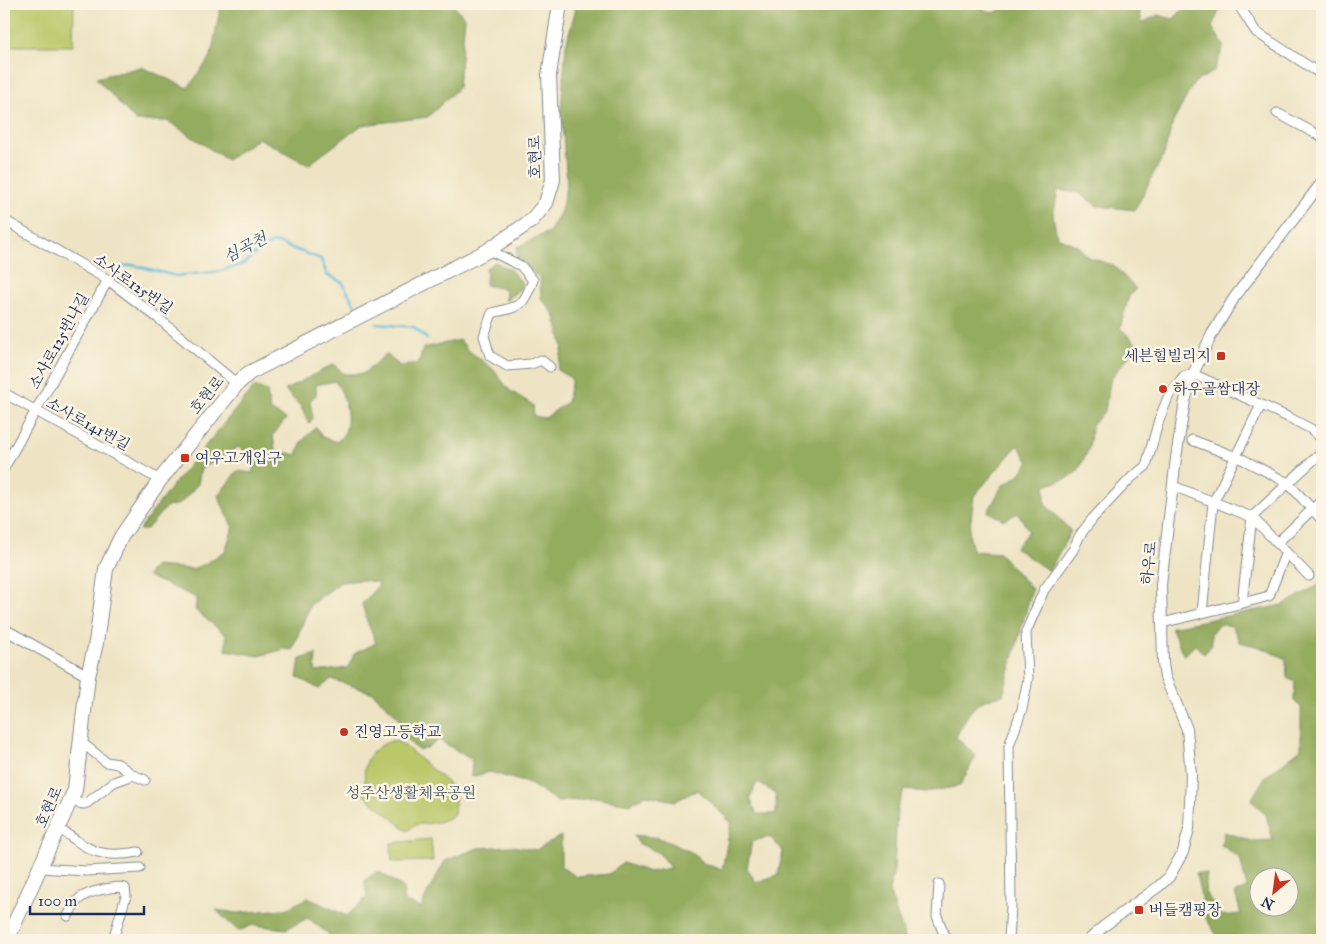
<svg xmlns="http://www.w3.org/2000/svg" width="1326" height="944" font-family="'IM FELL Great Primer','Noto Serif KR',serif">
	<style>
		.green { fill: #bbc86a; stroke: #6b7c64 }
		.forest { fill: #94ac5e; stroke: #586e5e; fill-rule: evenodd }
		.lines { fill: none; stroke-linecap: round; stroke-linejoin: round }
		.stream { stroke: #5cbada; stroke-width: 2.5 }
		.minor-casing { stroke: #848a91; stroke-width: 11 }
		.tertiary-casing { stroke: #848a91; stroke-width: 12 }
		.primary-casing { stroke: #848a91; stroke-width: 16 }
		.minor { stroke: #fff; stroke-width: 9 }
		.tertiary { stroke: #fff; stroke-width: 10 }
		.primary { stroke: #fff; stroke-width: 14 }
		.poi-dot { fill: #c8321e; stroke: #fcf5e5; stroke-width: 2 }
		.labels { text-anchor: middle; stroke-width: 5; stroke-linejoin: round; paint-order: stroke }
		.street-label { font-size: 15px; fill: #1b2f5e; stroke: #fcf5e5 }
		.poi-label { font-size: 15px; fill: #1b2f5e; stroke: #fcf5e5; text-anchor: start }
		.park-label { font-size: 15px; fill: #435561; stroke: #fcf5e5 }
		.water-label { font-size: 16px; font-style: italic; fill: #2e5983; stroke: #fcf5e5 }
	</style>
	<rect width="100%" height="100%" fill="#fcf5e5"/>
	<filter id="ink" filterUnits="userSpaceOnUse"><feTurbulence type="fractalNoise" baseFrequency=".02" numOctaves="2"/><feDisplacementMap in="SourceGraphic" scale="10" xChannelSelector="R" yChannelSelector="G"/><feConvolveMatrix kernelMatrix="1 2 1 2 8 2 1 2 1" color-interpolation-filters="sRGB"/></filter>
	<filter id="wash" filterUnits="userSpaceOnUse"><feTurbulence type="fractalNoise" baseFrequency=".0096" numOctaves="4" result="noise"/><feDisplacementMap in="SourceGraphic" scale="20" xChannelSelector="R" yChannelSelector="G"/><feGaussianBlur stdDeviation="1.12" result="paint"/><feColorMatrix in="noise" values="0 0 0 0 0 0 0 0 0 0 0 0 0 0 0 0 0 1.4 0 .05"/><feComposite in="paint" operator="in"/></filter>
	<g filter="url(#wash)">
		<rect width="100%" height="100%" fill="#eee4c4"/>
		<path class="green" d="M4,4h70l-1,42h-69z
			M391,741l9,1 56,48 -2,24c-12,10 -25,9 -40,11l-6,6 -49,-40 6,-8c-3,-21 6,-35 26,-42z
			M431,839l2,22 -41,1 -1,-19z"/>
		<path class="forest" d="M221,4h231l13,14 -7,70 -30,29 -66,8 -54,40 -49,-27 -32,22 -59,-39h-32l-40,-43 45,-11 47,21 23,-32z
			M577,4h390l27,9 17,-9h127l4,19 16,-8 15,4 15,-15h34l-10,23 12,19 -10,25 -20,12 -21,39 -9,32 -29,56 -38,-4 -18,-13 -21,-3 -5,26 4,21 21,9 10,11 25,8 23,24 -7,7 -9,32 18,17 -27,33 -6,32 -13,16 -3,22 -11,23 -10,7 -23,8v18l26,27 -22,40 -34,-23 14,-17 -11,-18 -14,7 -16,-8 14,-26 16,-10 11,-14 -11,-17 -44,51 -5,38 4,17 26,2 33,36 -29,106c-31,6 -33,16 -47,42l20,19 -16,30 -34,6 -22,-2 -7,19 -3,60 -5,22 17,49h-573l-1,-3 -24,-19 -22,11 -33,-4 -15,6 -22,-21 22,3 48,-4 22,-11 39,18 20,-19 -2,-17 13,-9 26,17 -1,13 18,7 7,-16 17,-31 33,-13 34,-2 24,4 25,-14v31l16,10 32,-3 14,-11 26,9 21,-4 -11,-15 -21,-10 -4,-8 25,3 32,14 12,11 19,7 9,-47 -33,-33 -23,11 -29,-6 -16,9 -35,-6 -37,4 -28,-18 -40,-12 -19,5 1,-17 -33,-20 -12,8 -9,2 -22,-20 5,-7 -7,-10 -21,-20 -42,-14 -12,10 -22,-12 3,-18 16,-5 -1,18 33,-4 6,-14 22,-11 -9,-22 -5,-17 18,-21 -17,-3 -22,2 -31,23 -18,45 -7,-1 -26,7 -33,-6v-15l-31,-25 2,-12 -50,-22 8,-10 37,3 13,-5 20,-13 8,-23 -15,-32 19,-25 16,2v-18l-15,-8 -37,22 -3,15 -18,20 -14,3 -20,23h-7l33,-44 83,-100 12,5 3,19 16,9 -13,16 2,15 22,5 5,-14 14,-14 6,10 15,5c3,-4 8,-8 9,-13 4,-16 -2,-36 -11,-48l-19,4v10l-6,6 3,17 -4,6 -8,-17 -16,-17 49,-26 10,10h19l23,-20 14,12 19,-3 4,-15 37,-8 8,10 25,19 16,21 24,15 1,11 11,2 22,-16 5,-23 -15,-9 6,-23 -9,-33 -13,-16 -1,-20 -23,-19v-12l33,-16 11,-20 6,-29 -6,-72 5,-65zM757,782l19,12v20h-19l-7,-16zM770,837l13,14 -5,24 -22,7 -9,-14 5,-27z
			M495,262l15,7 14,16 -18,16 -1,-12 -20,-4 2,-11 -2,-5z
			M1322,583v357h-102l-19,-29c2,-13 -3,-25 -5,-38l11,1 -2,18 17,24 19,-2 -6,-21 12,-5 -7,-30 -19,-13 3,-13 28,9 21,-1 -7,-25 -15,-15 15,-24 35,-27v-42l-7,-7 1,-18 -8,-4 -1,-19 -26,-12 -20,-5 -8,-16 -13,-2 -8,10 1,11 -8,9 -9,-9 -11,11 -13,-29 112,-22zM1258,876h30v30h-30z"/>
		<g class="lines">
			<path class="stream" d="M118,267l15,-2 43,11 45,-5 22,-7 18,-15 14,-7 46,17 6,16 15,7 13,23
				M377,324l37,3 13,12"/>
		</g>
	</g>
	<g filter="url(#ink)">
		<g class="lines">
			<g class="minor-casing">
				<path id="minor" d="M1238,4l18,28 66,43
					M1277,113l45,24
					M4,220l104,60 50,38 79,66
					M489,250l32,16 12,14c-10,28 -13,26 -41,33l-8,23 6,20 17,10 24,-2 10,-4 9,7
					M4,393l156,87
					M1192,440l52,20 44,23 34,37
					M4,468l104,-188
					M1173,486l79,31 57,59
					M1277,543l45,-43
					M1243,603l26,-7 17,-44
					M1202,613l11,-110 48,-98
					M1162,623l81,-20v-9l9,-77 70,-65
					M81,742l25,20 12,2 15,11 12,5
					M70,801l14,3 3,-1 27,-21 19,-7
					M58,828c32,22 39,31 80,24
					M40,868l46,3 54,-3
					M939,884l-2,32 9,24
					M68,916c3,-6 6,-13 11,-17 8,-7 36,-14 46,-11l1,8 -12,40
					M1009,940l2,-34 -2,-160 13,-37 6,-30 -2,-47 18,-42 29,-40 7,-15 13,-17 38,-40 15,-12 13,-46 10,-25 15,-19 9,-2 97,44 21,11 11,10"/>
			</g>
			<g class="tertiary-casing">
				<path id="tertiary" d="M4,629l84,47
					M1089,940l15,-14 54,-39 11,-10 14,-25 6,-23 2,-54 -4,-46 -22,-52 -2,-13 -2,-79 15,-127 9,-57 8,-27 19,-40 22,-36 88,-116"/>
			</g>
			<g class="primary-casing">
				<path id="primary" d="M7,940l68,-150 13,-114 8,-33 10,-74 15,-32 39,-57 77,-96 12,-11 238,-122 44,-30 15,-18 7,-23 -4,-105 11,-71"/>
			</g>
			<use href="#minor" class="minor"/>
			<use href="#tertiary" class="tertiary"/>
			<use href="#primary" class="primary"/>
		</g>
	</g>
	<g class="poi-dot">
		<rect x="1216" y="351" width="10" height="10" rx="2.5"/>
		<circle cx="1163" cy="389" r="5"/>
		<rect x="180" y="453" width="10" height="10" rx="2.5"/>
		<circle cx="344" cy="732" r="5"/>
		<rect x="1134" y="905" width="10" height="10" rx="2.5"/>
	</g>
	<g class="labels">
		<g class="street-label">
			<text transform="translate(535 157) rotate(-91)" y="5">호현로</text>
			<text transform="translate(133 284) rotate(35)" y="5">소사로125번길</text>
			<text transform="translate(59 341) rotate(-61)" y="5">소사로125번나길</text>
			<text transform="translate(207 395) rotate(-51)" y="5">호현로</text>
			<text transform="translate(88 424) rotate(29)" y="5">소사로141번길</text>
			<text transform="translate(1149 563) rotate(-84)" y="5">하우로</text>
			<text transform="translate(49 807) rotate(-66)" y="5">호현로</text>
		</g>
		<g class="poi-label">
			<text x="1211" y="361" text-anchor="end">세븐힐빌리지</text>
			<text x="1173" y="394">하우골쌈대장</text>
			<text x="195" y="463">여우고개입구</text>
			<text x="354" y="737">진영고등학교</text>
			<text x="1149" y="915">버들캠핑장</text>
		</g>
		<g class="park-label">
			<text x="411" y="798">성주산생활체육공원</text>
		</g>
		<g class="water-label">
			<text transform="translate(245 247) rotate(-27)" y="6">심곡천</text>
		</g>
	</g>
	<rect width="1326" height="944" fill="none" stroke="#fcf5e5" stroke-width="20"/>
	<g transform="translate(1274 892) rotate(209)"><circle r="24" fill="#fcf5e5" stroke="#a2a6af"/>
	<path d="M0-4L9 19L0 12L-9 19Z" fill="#c8321e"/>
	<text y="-8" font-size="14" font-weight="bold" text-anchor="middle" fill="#1b2f5e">N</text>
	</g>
	<path d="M30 906v8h114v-8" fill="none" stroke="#1b2f5e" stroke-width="2.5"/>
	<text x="38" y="906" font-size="15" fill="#1b2f5e" stroke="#fcf5e5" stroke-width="4" paint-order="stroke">100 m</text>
</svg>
